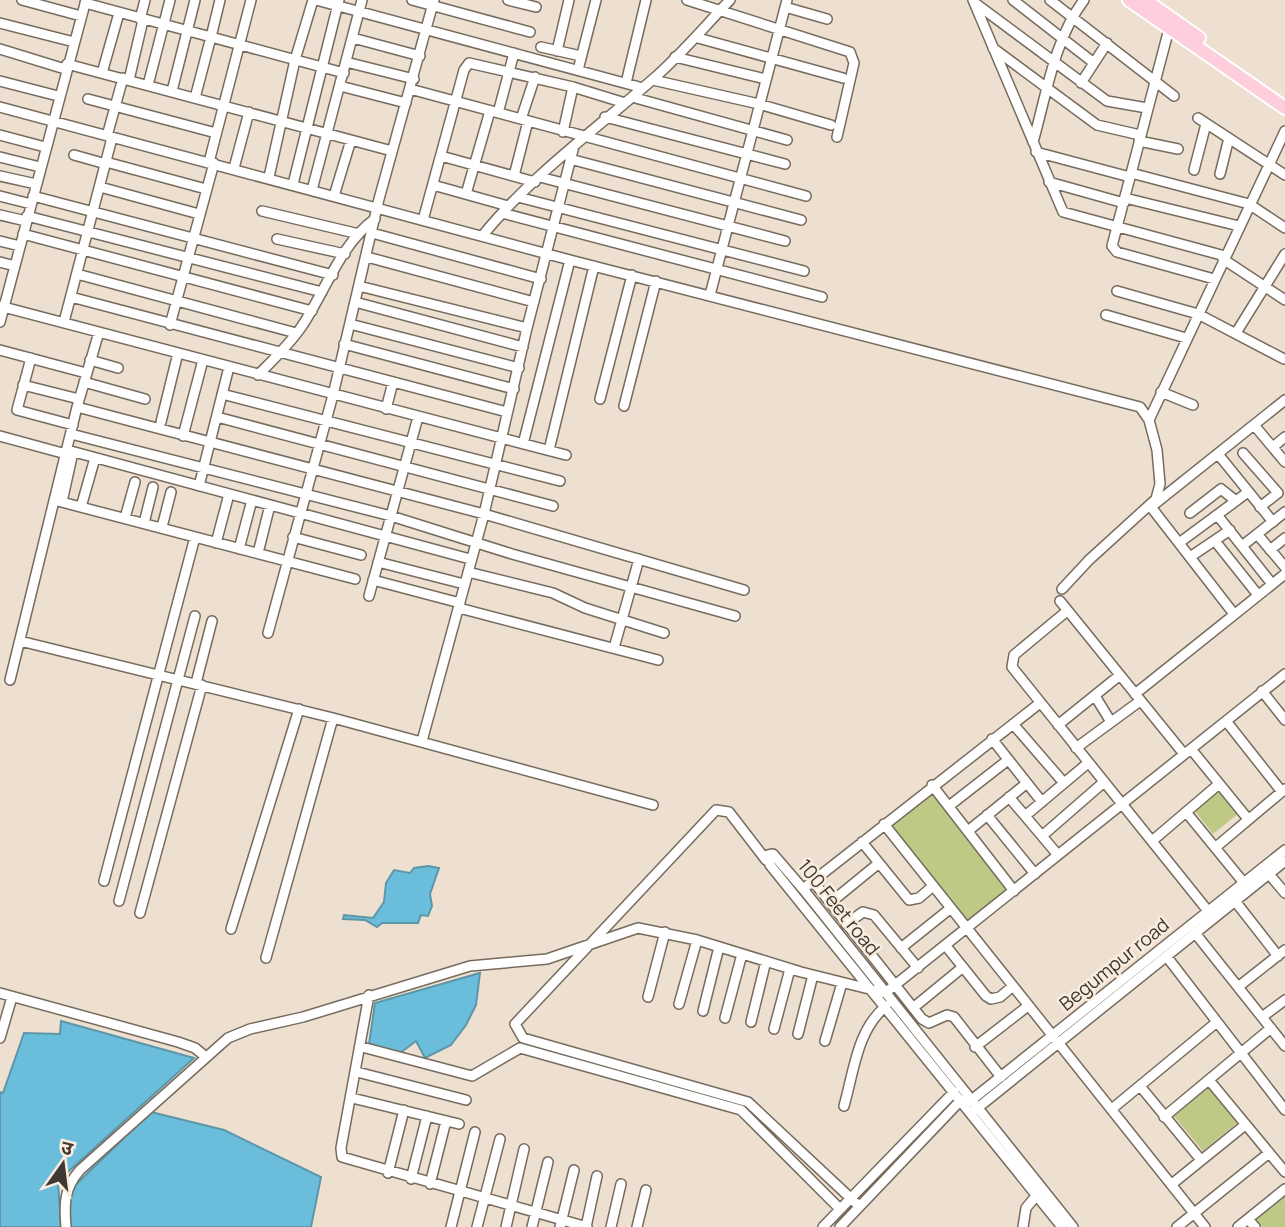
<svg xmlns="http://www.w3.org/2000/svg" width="1285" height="1227" font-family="Manrope,'Noto Sans Devanagari',sans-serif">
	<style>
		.green { fill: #bec986 }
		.water { fill: #6abedb; stroke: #5d96a8; stroke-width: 2 }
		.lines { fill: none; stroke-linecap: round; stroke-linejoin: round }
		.minor-casing { stroke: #776b5e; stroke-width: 12 }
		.major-casing { stroke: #fff; stroke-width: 16 }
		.minor { stroke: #fff; stroke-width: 9 }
		.major { stroke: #fecedc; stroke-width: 12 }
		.labels { text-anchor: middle; stroke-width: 5; stroke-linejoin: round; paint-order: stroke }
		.street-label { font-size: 19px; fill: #3e3832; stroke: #fbedde }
	</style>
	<rect width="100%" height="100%" fill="#ede0d1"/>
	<path class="green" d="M1220,789l19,24 -26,21 -19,-24z
		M932,794l75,95 -40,32 -75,-96z
		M1208,1086l30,36 -35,29 -30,-36z
		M1285,1194v33h-23l-7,-8z"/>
	<path class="water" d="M428,866l11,2 -9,26 2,12 -4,10 -7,-1 -3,8h-36l-5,4 -12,-7 -22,-1 1,-4 29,3 11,-16 2,-19 8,-13 16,3 4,-5z
		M480,973l-4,32 -10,20 -15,20 -26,13 -9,-17 -17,13 -30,-10 6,-41z
		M61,1021l133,37 -136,123 3,46h-61v-135l3,1 21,-60 36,1z
		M151,1112l73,18 97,47 -10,50h-243l-2,-33z"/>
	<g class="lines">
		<g class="minor-casing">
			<path id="minor" d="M22,0l59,16
				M220,0l-9,37 133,36
				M316,0l327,88
				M412,0l118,32
				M508,0l28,7
				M687,0l163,52 4,11 -17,74
				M973,0l90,212 162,44
				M1013,0l81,63
				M1050,0l124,96
				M85,3l126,34 -16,61
				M975,3l132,98 40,7
				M785,7l42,12
				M140,19l5,-19
				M0,23l74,19
				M1170,25l-58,221 5,6 97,27
				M353,38l67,18
				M698,38l145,40
				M541,47l40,9
				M993,48l104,77 43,10
				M0,49l65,20
				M557,51l12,-51
				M675,57l90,22
				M346,62l68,17
				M67,64l325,87
				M578,70l18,-70
				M102,73l17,-60
				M129,80l14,-60
				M653,80l106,24 72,21
				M0,81l58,15
				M626,83l20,-83
				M1081,83l26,-40
				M148,85l22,-85
				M340,86l66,17
				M410,89l396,107
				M172,91l23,-91
				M632,97l155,43
				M88,99l128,34
				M0,107l570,153 570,147 9,13 8,30 3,34 -4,15 -67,61 -27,29
				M498,113l16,-60
				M605,117l180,47
				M1198,118l87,57
				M521,119l14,-42
				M563,132l10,-45
				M0,135l45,12
				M107,136l16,-58
				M1139,141l39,8
				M1033,142c13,-45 21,-103 51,-142
				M1036,152l94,25
				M74,155l32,9
				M441,156l94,26
				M0,157l40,10
				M570,159l231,61
				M106,162l100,27
				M209,162l42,-162
				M234,168l15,-56
				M1194,170l12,-46
				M1131,173l118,31 36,24
				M1220,174l9,-36
				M0,176l36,8
				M514,176l14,-55
				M269,177l26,-117 18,-60
				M540,177l245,64
				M1049,182l75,21
				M293,184l46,-184
				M433,185l75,21
				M100,187l99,27
				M312,190l50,-190
				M466,194l24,-83
				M0,196l31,8
				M33,196l300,79
				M334,196l17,-56
				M518,197l286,74
				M1125,198l114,28
				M262,211l97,23
				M502,213l320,84
				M0,215l26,6
				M27,216l295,76
				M423,220l41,-150 5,-7 104,24 52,16
				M372,233l169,46
				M23,234l289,77
				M483,235c48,-59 112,-105 169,-155 29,-25 52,-53 78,-80
				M277,239l68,15
				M0,241l20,5
				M367,257l167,45
				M1223,259l62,41
				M0,262l15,4
				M77,274l219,59
				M359,286l168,42
				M1117,291l81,23 86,45
				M710,295l77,-295
				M71,297l436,115
				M355,302l168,45
				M0,306l566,149
				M1106,315l80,23
				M0,322l86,-322
				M64,322l48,-184
				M350,324l169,44
				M170,325l44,-162
				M1236,333l49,-79
				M344,344l170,45
				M0,350l86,23
				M31,358l-14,52 56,15
				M90,360l28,8
				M258,375c15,-15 32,-31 44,-49 23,-34 39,-83 73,-107
				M84,382l61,17
				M23,385l56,14
				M1161,392l32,13
				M222,394l338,87
				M600,399l32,-124
				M624,406l32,-125
				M77,407l407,107 260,76
				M386,409l7,-27
				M217,417l336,89
				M1149,420l136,-289
				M161,422l17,-69
				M1254,425l31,37
				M71,434l320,82 121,38 223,62
				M0,436l66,18
				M183,436l20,-76
				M523,444l47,-184
				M1273,447l12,-10
				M67,450l403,109
				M549,450l45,-184
				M1243,453l35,40 -18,14
				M1218,454l55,68
				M199,486l30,-119
				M54,500l301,79
				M62,502l11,-50
				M81,507l14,-49
				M1190,513l31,-24 15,12
				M1218,516l54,68
				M125,518l10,-36
				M144,523l9,-36
				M162,527l9,-35
				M1257,534l28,33
				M293,537l68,18
				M1215,541l43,54
				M216,543l13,-49
				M1179,543l69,-51
				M1242,546l43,-34
				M239,549l13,-49
				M1270,550l15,-12
				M258,553l12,-48
				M1190,557l40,-27
				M378,562l86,22
				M468,572l85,21 32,15 79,25
				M373,580l87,23
				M369,596l49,-179
				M1060,601l124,153
				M459,608l199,52
				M1067,611l-53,44 -2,12 196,244
				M1234,614l-83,-107 134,-107
				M268,633l65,-238 46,-196 55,-199
				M20,641l313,77 320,87
				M614,648l25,-89
				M10,680l67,-273 22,-75
				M196,683l16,-62
				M1262,691l23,29
				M1135,694l150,-120
				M1095,696l16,26
				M1226,721l56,71
				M1013,724l51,59
				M1058,725l62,-50
				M992,739l50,63
				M422,741l62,-227 43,-186 47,-182
				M1076,748l64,-47
				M1191,749l57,70
				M932,785l82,106
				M1009,797l49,58
				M949,806l59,-46
				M1186,812l58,71
				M987,815l48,59
				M1025,816l63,-53
				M884,824l321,403
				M968,831l59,-48
				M1042,836l62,-54
				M1152,841l67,-57
				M862,842l47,58 10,-2 14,-12
				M1216,847l69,-58
				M766,860l-37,-48 -13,-2 -201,214 8,14 225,64 111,104
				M1269,874l16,19
				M104,881l91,-344
				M813,881l109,138 7,4 18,-8 7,2 47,60
				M803,889l237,-186
				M119,901l76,-285
				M1235,901l43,55
				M830,903l49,-40
				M140,913l62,-228
				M846,924l17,-12 11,3 44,53
				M231,929l68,-220
				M1195,933l90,113
				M946,946l40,50 5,3 9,-2 13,-11
				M901,948l50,-40
				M1167,957l118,153
				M266,958l67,-240
				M1238,987l47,-37
				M0,993l178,49 17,6 11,9
				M369,995l-28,153 1,9 245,70
				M648,997l17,-65
				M679,1004l18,-64
				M913,1008l50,-41
				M703,1011l16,-64
				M1262,1017l23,-17
				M725,1018l17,-64
				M751,1022l15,-61
				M774,1029l16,-60
				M798,1034l15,-59
				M0,1038l12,-41
				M825,1041l17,-58
				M362,1047l110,29 48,-28 221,62 99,99
				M975,1047l53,-41
				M357,1072l109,28
				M1209,1080l76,92
				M1140,1086l61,74
				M352,1098l107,26
				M969,1102l316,-252
				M844,1106c10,-35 13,-76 42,-100
				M1113,1108l104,-86
				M975,1110l310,-249
				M1164,1117l107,-89
				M388,1173l16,-63
				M411,1179l16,-63
				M430,1184l16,-63
				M1172,1184l73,-59
				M1248,1219l7,8
				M66,1227c-2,-23 -2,-39 14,-57l148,-132 22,-9 53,-12 167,-51 77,-7 91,-31 59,12 104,32 84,21 400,-319
				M451,1227l24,-95
				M477,1227l23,-88
				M506,1227l18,-78
				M532,1227l16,-65
				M560,1227l14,-57
				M586,1227l11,-51
				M611,1227l10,-43
				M637,1227l9,-37
				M823,1227l131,-135
				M840,1227l121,-127
				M1023,1227l3,-19 10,-12
				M1062,1227l-292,-362 -2,-10 5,-1 30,35 270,338
				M1177,1227l92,-74
				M1238,1227l47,-38"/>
		</g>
		<g class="major-casing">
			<path id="major" d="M1129,0l156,108
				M1145,0l54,38"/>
		</g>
		<use href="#minor" class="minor"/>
		<use href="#major" class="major"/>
	</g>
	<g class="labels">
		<g class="street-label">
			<text transform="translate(839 907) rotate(51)" y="7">100 Feet road</text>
			<text transform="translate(1114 964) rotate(-39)" y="7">Begumpur road</text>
		</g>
	</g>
	<g transform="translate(63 1164) rotate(14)" stroke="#fbedde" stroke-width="5" paint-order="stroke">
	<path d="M0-5L12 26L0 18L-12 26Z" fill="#3e3832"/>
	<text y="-10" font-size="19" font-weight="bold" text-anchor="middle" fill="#3e3832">उ</text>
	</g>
</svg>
